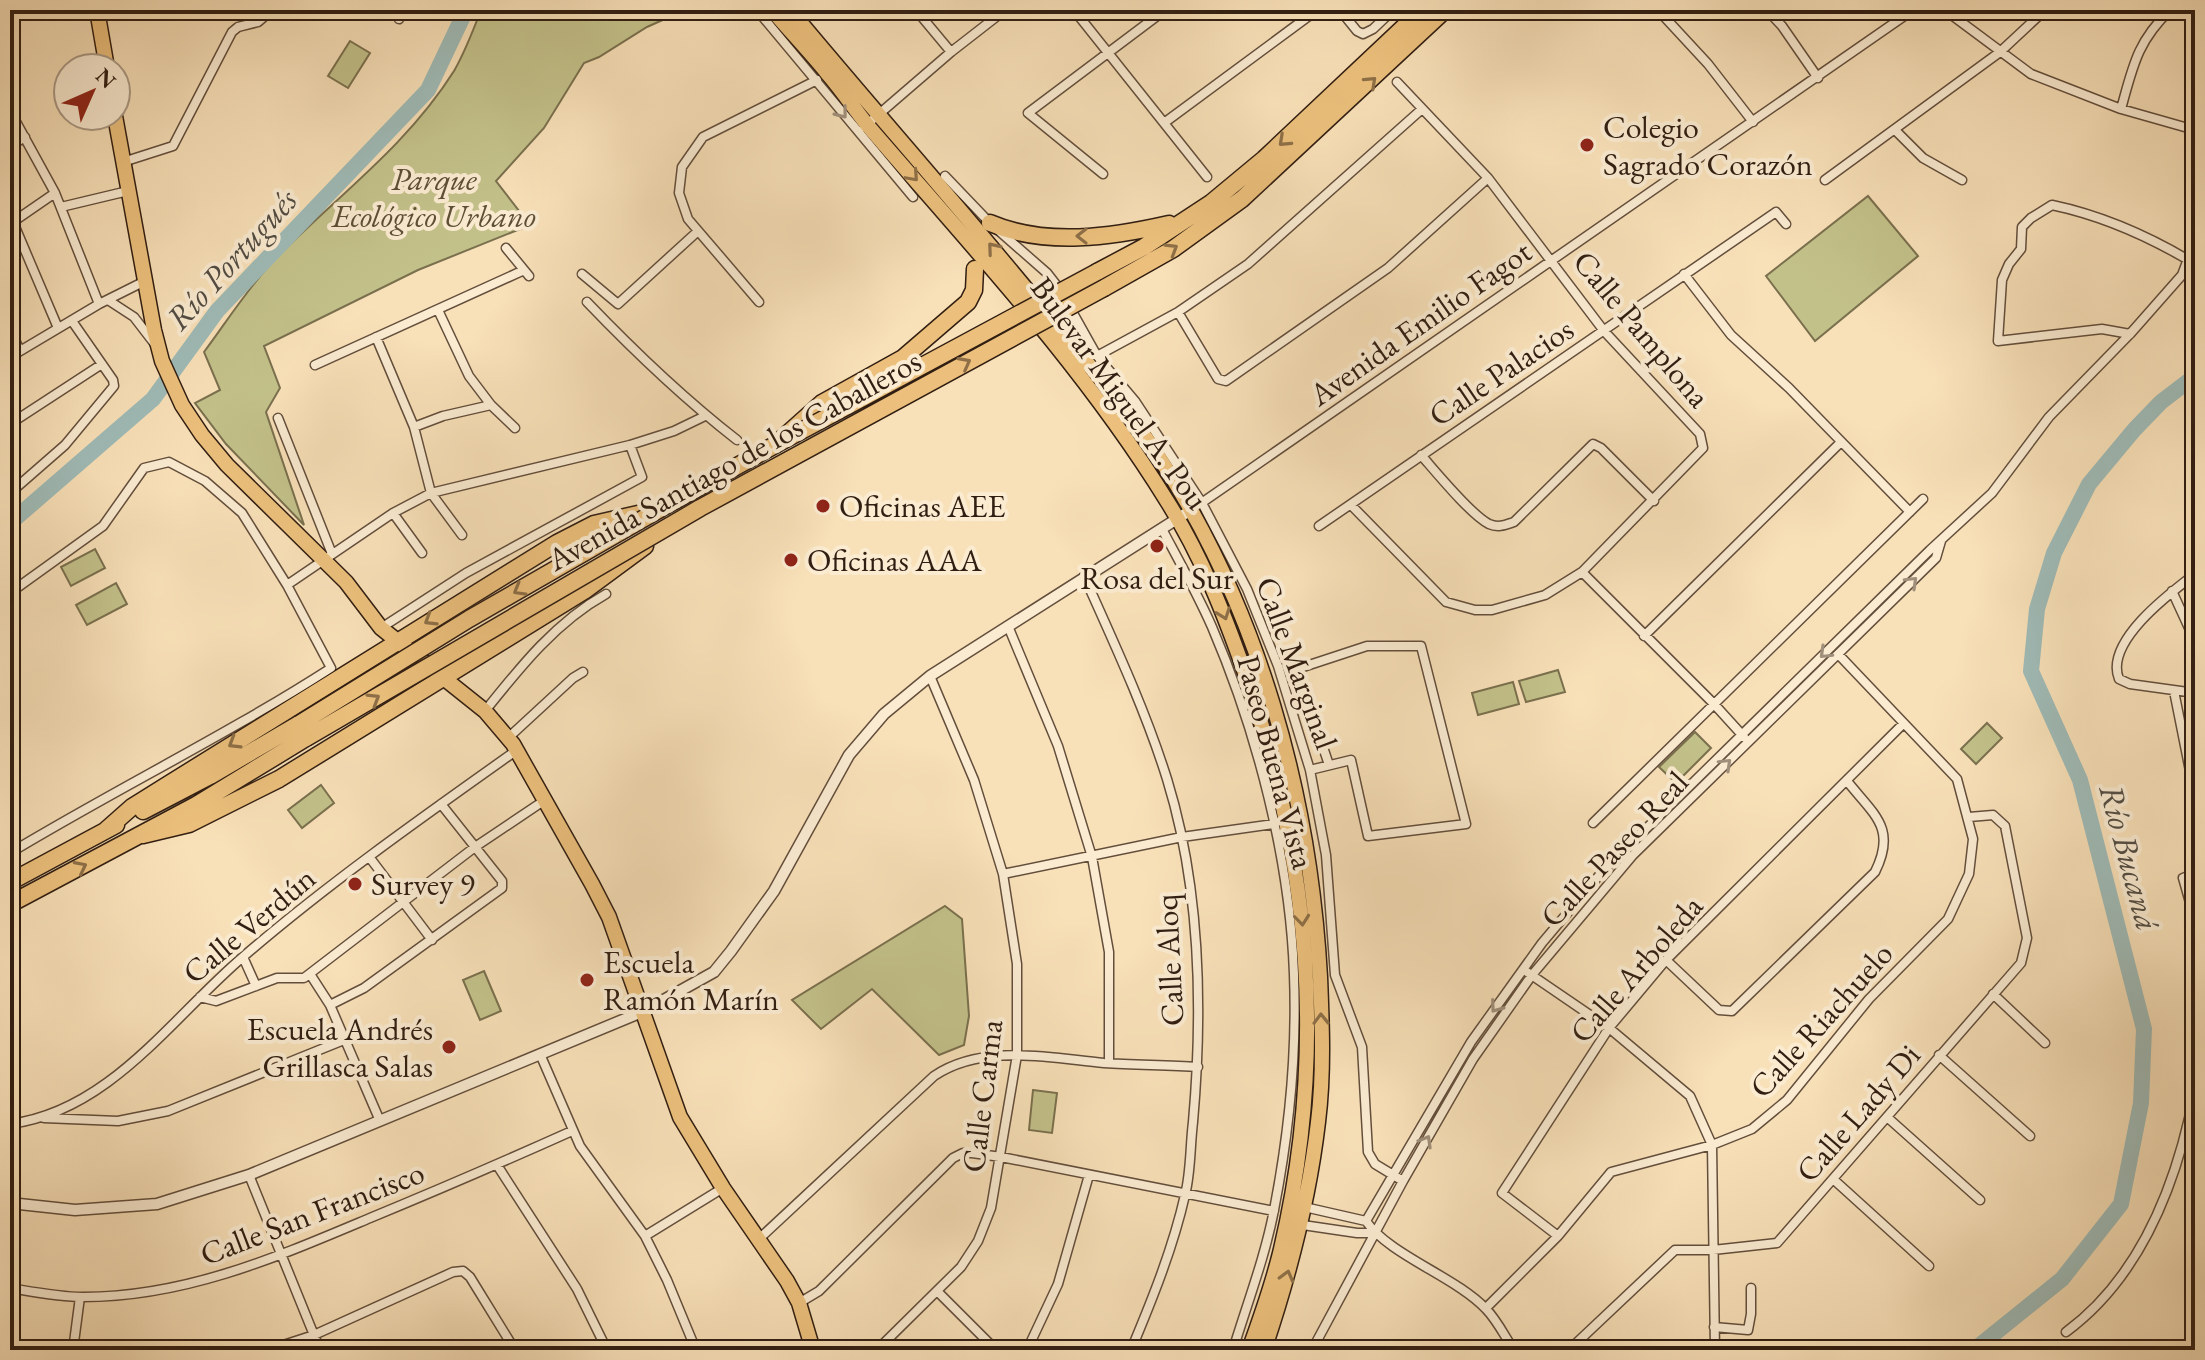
<svg xmlns="http://www.w3.org/2000/svg" width="2205" height="1360" font-family="'EB Garamond',serif">
	<style>
		.green { fill: #c3c18a; stroke: #7a704e; stroke-width: 2 }
		.lines { fill: none; stroke-linecap: round; stroke-linejoin: round }
		.river { stroke: #9fbbb7; stroke-width: 16 }
		.minor-casing { stroke: #634e3c; stroke-width: 11 }
		.tertiary-casing { stroke: #634e3c; stroke-width: 13 }
		.primary-casing { stroke: #311e12; stroke-width: 17 }
		.trunk-casing { stroke: #311e12; stroke-width: 17 }
		.motorway-casing { stroke: #311e12; stroke-width: 19 }
		.minor { stroke: #faebd1; stroke-width: 8 }
		.tertiary { stroke: #faebd1; stroke-width: 10 }
		.primary { stroke: #ecc07c; stroke-width: 14 }
		.trunk { stroke: #ecc07c; stroke-width: 14 }
		.motorway { stroke: #ecc07c; stroke-width: 16 }
		.motorway-bridge-casing { stroke: #311e12; stroke-width: 19; stroke-linecap: butt }
		.motorway-bridge { stroke: #ecc07c; stroke-width: 16 }
		.oneway { stroke: #8e6f47 }
		.oneway2 { stroke: #a08f7b }
		.poi-dot { fill: #8f2418; stroke: #faebd1; stroke-width: 3 }
		.labels { text-anchor: middle; stroke-width: 8; stroke-linejoin: round; paint-order: stroke }
		.poi-label { font-size: 32px; fill: #311e12; stroke: #faebd1; text-anchor: start }
		.park-label { font-size: 32px; font-style: italic; fill: #5d4f36; stroke: #faebd1 }
		.street-label { font-size: 32px; fill: #311e12; stroke: #faebd1 }
		.water-label { font-size: 34px; font-style: italic; fill: #524d44; stroke: #faebd1 }
	</style>
	<rect width="100%" height="100%" fill="#f8e0b8"/>
	<filter id="stains"><feTurbulence type="fractalNoise" baseFrequency=".0025" numOctaves="4"/><feColorMatrix values="0 0 0 0 .2 0 0 0 0 .09 0 0 0 0 .02 0 0 0 .5 -.17"/></filter>
	<radialGradient id="worn" r=".72"><stop offset=".6" stop-color="#630" stop-opacity="0"/><stop offset="1" stop-color="#630" stop-opacity=".3"/></radialGradient>
	<path class="green" d="M481,10h204l-38,17 -48,30 -15,6 -40,65 -48,53 34,44 -112,45 -154,76 16,42 -14,24 38,113 -78,-81 -31,-41 25,-13 -16,-38c23,-31 44,-64 70,-92 62,-63 132,-113 180,-189 11,-19 19,-40 27,-61z
		M350,41l20,12 -22,35 -20,-12z
		M1868,196l50,60 -103,85 -49,-65z
		M95,549l10,19 -34,18 -10,-19z
		M116,583l11,21 -40,21 -11,-20z
		M1558,670l7,22 -39,10 -7,-21z
		M1513,682l6,22 -41,11 -6,-22z
		M1987,723l15,15 -26,26 -15,-15z
		M1695,732l16,16 -35,35 -17,-16z
		M321,785l13,18 -32,25 -14,-18z
		M945,906l17,13 7,97 -5,29 -25,10 -67,-66 -51,40 -29,-29z
		M484,971l17,40 -21,9 -17,-40z
		M1033,1090l24,3 -5,40 -23,-3z"/>
	<g class="lines">
		<path class="river" d="M10,523l143,-124 64,-88 211,-221 38,-80
			M1974,1350l88,-71 59,-75 20,-101 3,-74 -64,-249 -49,-109 6,-62 17,-56 35,-69 45,-54 27,-28 34,-26"/>
		<g class="minor-casing">
			<path id="minor" d="M757,10l156,187
				M916,10l35,42
				M1074,10l133,167
				M1340,10l17,21 6,3 10,-5 20,-19
				M1658,10l50,54 45,58
				M1767,10l15,16 36,52
				M1945,10l86,64 90,35 74,21
				M399,19l2,-9
				M2121,109c12,-43 16,-67 49,-99
				M10,111l45,82 44,111
				M1164,123l153,-113
				M864,127l87,-75 54,-42
				M1895,130l28,28 39,22
				M10,146l15,-9
				M123,162l50,-16 59,-114 6,-5 20,-5 14,-12
				M1103,174l-75,-61 137,-103
				M945,176l45,47 57,50 14,18
				M1825,180l175,-128 45,-42
				M61,207l67,-16
				M13,222l45,106
				M10,224l45,-31
				M506,248l23,28
				M582,274l36,30 80,-73
				M1684,274l47,61 58,53 121,124
				M108,300l26,17 20,26
				M587,302c47,49 96,96 150,138
				M759,302l-71,-83 -9,-26 3,-26 21,-30 114,-57
				M1069,306l28,50 38,45 67,102 45,86 31,77 32,104 16,85 9,120 27,72 6,105 7,12 28,17
				M438,310l31,66 22,29 24,23
				M1178,312l40,67 8,2 162,-113 100,-90
				M10,331l10,19
				M2130,334l-28,-5 -104,12 4,-61 7,-16 12,-15 1,-22 9,-9 21,-13c52,11 97,31 143,59
				M376,337l38,90 17,66 31,42
				M1097,356l81,-44 70,-48 174,-155
				M10,357l89,-53 46,-23
				M315,365l207,-94
				M278,418l54,136
				M10,424l92,-60
				M414,427l29,-11 48,-11
				M1421,455c15,17 50,60 68,69 9,4 16,1 25,-2l79,-78 8,4 53,53
				M10,493l55,-48 49,-59 -1,-6 -41,-59
				M1200,504l713,-494
				M1351,505l95,97 29,8h17l53,-15 37,-23 121,-124 -3,-14 -96,-103 -116,-153 -91,-96
				M393,513l29,40
				M1319,526l457,-314 10,12
				M1162,529c17,32 35,64 50,98 45,105 78,232 82,347 3,78 -5,159 -20,236 -9,47 -27,94 -41,140
				M1582,572l132,132 30,33
				M2195,574c-25,19 -91,68 -76,105l11,5 65,9
				M1084,576c30,67 61,133 83,203 34,110 36,230 26,343 -3,24 -2,50 -8,73 -12,53 -33,105 -54,155
				M287,585l106,-72 38,-20 199,-48 44,-14 31,-15
				M2172,591l23,50
				M1008,626l50,120 34,111 17,95v111
				M381,628l85,-55 176,-96 -12,-32
				M1644,636l196,-193
				M2174,691l21,105
				M485,711c36,-45 71,-89 121,-117
				M508,738l65,-60 10,-6
				M1310,770l41,-10 17,76 98,-12 -45,-178h-54l-70,23 32,96
				M1593,823l330,-324
				M10,853c106,-64 217,-118 321,-185l-44,-83 -45,-72 -37,-32 -36,-19 -25,6 -41,58 -89,64
				M370,858l62,82
				M2195,873l-12,5 12,42
				M1003,874l179,-37 92,-13
				M243,957l13,29
				M1666,960l53,50 13,1 143,-139c22,-44 -1,-57 -28,-91
				M1527,972l82,56 81,68 22,49 3,205
				M310,974l20,31 50,116
				M1993,994l52,49
				M200,997l16,4 61,-23h27l171,-131 70,-47
				M330,1005l34,-17 138,-100v-7l-61,-77
				M540,1054l40,92 65,90 22,44 29,70
				M1939,1055l91,81
				M1887,1117l93,83
				M44,1118l74,3 50,-10 176,-71
				M10,1124c100,-13 162,-107 234,-168 86,-74 180,-140 273,-206
				M497,1165l80,124 30,61
				M249,1175l71,175
				M1833,1179l96,87
				M1300,1206l66,15c23,34 90,56 120,88 11,11 19,28 28,41
				M1366,1221l105,-179 71,-99 60,-71 328,-322 62,-57 57,-76 81,-83 52,-59 6,-16
				M1296,1224l61,9h18
				M645,1236l78,-48
				M1558,1236l-56,-43 107,-165 57,-68 237,-236
				M760,1238l174,-162c49,-33 115,-18 170,-13 31,2 63,2 94,4
				M10,1288c24,4 49,9 73,9 103,0 194,-40 287,-79 68,-28 135,-57 202,-87
				M937,1291l59,59
				M799,1303l20,-12 134,-133 10,-5h9l29,4 273,54
				M1486,1308l72,-72 53,-64 101,-27 40,-16 35,-29 82,-101 79,-80 21,-45 4,-35 -16,-60 -119,-125
				M1714,1327l34,3 3,-16v-26
				M2066,1332c76,-56 112,-153 129,-242
				M73,1350l7,-53
				M268,1350l46,-15 139,-63 10,-1 7,6 45,73
				M877,1350l84,-83 17,-26 13,-33 26,-153v-91l-14,-90 -29,-94 -44,-104
				M1027,1350l31,-66 31,-109
				M1312,1350l91,-169 70,-122 59,-84 101,-120 303,-297 5,-17
				M1569,1350l106,-100h38l64,-7 244,-280 6,-25 -22,-112 -12,-11 -24,2"/>
		</g>
		<g class="tertiary-casing">
			<path id="tertiary" d="M10,1203l65,7 82,-6 92,-29 393,-163 72,-40 17,-21 43,-60 75,-136 35,-41 46,-38 261,-166"/>
		</g>
		<g class="primary-casing">
			<path id="primary" d="M97,10l10,58
				M772,10c18,21 38,42 55,63 15,17 28,37 42,54 104,121 214,238 298,374 34,54 57,112 78,172 65,187 82,381 36,576 -8,34 -20,68 -32,101
				M790,10c89,107 182,211 269,319 34,41 69,81 98,125 102,154 153,341 163,523 2,48 4,97 -2,145 -9,77 -29,154 -54,228
				M115,116l39,214 8,31 20,44 20,30 25,30 119,117 35,46 104,83 28,33 79,140 17,33 71,200 43,71 64,93 12,22 14,47"/>
		</g>
		<g class="trunk-casing">
			<path id="trunk" d="M1265,1347v3"/>
		</g>
		<g class="motorway-casing">
			<path id="motorway" d="M990,223c56,24 122,14 179,1
				M1097,272l47,-25 67,-44 53,-44 158,-149
				M1104,288l69,-39 69,-50 203,-189
				M143,811l67,-35 89,-52
				M106,830l26,-23 32,-20 393,-244 37,-19 66,-15 115,-64 47,-42 81,-45 65,-56 6,-12 1,-21
				M143,835l46,-11 90,-45 305,-188 61,-45
				M10,882l106,-57
				M10,904l186,-99 110,-67"/>
		</g>
		<use href="#minor" class="minor"/>
		<use href="#tertiary" class="tertiary"/>
		<use href="#primary" class="primary"/>
		<use href="#trunk" class="trunk"/>
		<use href="#motorway" class="motorway"/>
		<g class="motorway-bridge-casing">
			<path id="motorway-bridge" d="M775,445l322,-173
				M299,724l170,-105 191,-110
				M306,738l394,-230 404,-220"/>
		</g>
		<use href="#motorway-bridge" class="motorway-bridge"/>
	</g>
	<defs><path id="oneway-chevron" d="M-2-3.5L2.5 0L-2 3.5" fill="none" stroke-width="1.6" stroke-linecap="round" stroke-linejoin="round" transform="scale(2)"/></defs>
	<g class="oneway">
		<use href="#oneway-chevron" transform="translate(1371 82) rotate(-43)"/>
		<use href="#oneway-chevron" transform="translate(1284 141) rotate(137)"/>
		<use href="#oneway-chevron" transform="translate(913 176) rotate(48)"/>
		<use href="#oneway-chevron" transform="translate(1082 236) rotate(180)"/>
		<use href="#oneway-chevron" transform="translate(993 248) rotate(-130)"/>
		<use href="#oneway-chevron" transform="translate(1172 249) rotate(-32)"/>
		<use href="#oneway-chevron" transform="translate(965 363) rotate(-28)"/>
		<use href="#oneway-chevron" transform="translate(519 590) rotate(150)"/>
		<use href="#oneway-chevron" transform="translate(1224 614) rotate(70)"/>
		<use href="#oneway-chevron" transform="translate(430 620) rotate(148)"/>
		<use href="#oneway-chevron" transform="translate(374 699) rotate(-31)"/>
		<use href="#oneway-chevron" transform="translate(234 743) rotate(149)"/>
		<use href="#oneway-chevron" transform="translate(81 867) rotate(-27)"/>
		<use href="#oneway-chevron" transform="translate(1302 920) rotate(84)"/>
		<use href="#oneway-chevron" transform="translate(1321 1019) rotate(-91)"/>
		<use href="#oneway-chevron" transform="translate(1287 1276) rotate(-75)"/>
	</g>
	<g class="oneway2">
		<use href="#oneway-chevron" transform="translate(842 113) rotate(52)"/>
		<use href="#oneway-chevron" transform="translate(1912 582) rotate(-44)"/>
		<use href="#oneway-chevron" transform="translate(1825 653) rotate(136)"/>
		<use href="#oneway-chevron" transform="translate(1726 764) rotate(-44)"/>
		<use href="#oneway-chevron" transform="translate(1496 1007) rotate(126)"/>
		<use href="#oneway-chevron" transform="translate(1426 1141) rotate(-60)"/>
	</g>
	<g class="poi-dot">
		<circle cx="1587" cy="145" r="8"/>
		<circle cx="823" cy="506" r="8"/>
		<circle cx="1157" cy="546" r="8"/>
		<circle cx="791" cy="560" r="8"/>
		<circle cx="355" cy="884" r="8"/>
		<circle cx="587" cy="980" r="8"/>
		<circle cx="449" cy="1047" r="8"/>
	</g>
	<g class="labels">
		<g class="poi-label">
			<text x="1603" y="138">Colegio<tspan x="1603" dy="37">Sagrado Corazón</tspan></text>
			<text x="839" y="517">Oficinas AEE</text>
			<text x="807" y="571">Oficinas AAA</text>
			<text x="1157" y="589" text-anchor="middle">Rosa del Sur</text>
			<text x="371" y="895">Survey 9</text>
			<text x="603" y="973">Escuela<tspan x="603" dy="37">Ramón Marín</tspan></text>
			<text x="433" y="1040" text-anchor="end">Escuela Andrés<tspan x="433" dy="37">Grillasca Salas</tspan></text>
		</g>
		<g class="park-label">
			<text x="434" y="190">Parque<tspan x="434" dy="37">Ecológico Urbano</tspan></text>
		</g>
		<g class="street-label">
			<text transform="translate(1420 323) rotate(-35)" y="11">Avenida Emilio Fagot</text>
			<text transform="translate(1642 329) rotate(50)" y="11">Calle Pamplona</text>
			<text transform="translate(1501 372) rotate(-34)" y="11">Calle Palacios</text>
			<text transform="translate(1120 393) rotate(54)" y="11">Bulevar Miguel A. Pou</text>
			<text transform="translate(734 460) rotate(-29)" y="11">Avenida Santiago de los Caballeros</text>
			<text transform="translate(1297 663) rotate(70)" y="11">Calle Marginal</text>
			<text transform="translate(1276 762) rotate(75)" y="11">Paseo Buena Vista</text>
			<text transform="translate(1614 849) rotate(-47)" y="11">Calle Paseo Real</text>
			<text transform="translate(249 925) rotate(-40)" y="11">Calle Verdún</text>
			<text transform="translate(1169 960) rotate(-93)" y="11">Calle Aloq</text>
			<text transform="translate(1636 969) rotate(-49)" y="11">Calle Arboleda</text>
			<text transform="translate(1821 1020) rotate(-48)" y="11">Calle Riachuelo</text>
			<text transform="translate(982 1096) rotate(-83)" y="11">Calle Carma</text>
			<text transform="translate(1858 1113) rotate(-49)" y="11">Calle Lady Di</text>
			<text transform="translate(312 1213) rotate(-21)" y="11">Calle San Francisco</text>
		</g>
		<g class="water-label">
			<text transform="translate(231 259) rotate(-48)" y="12">Río Portugués</text>
			<text transform="translate(2130 857) rotate(75)" y="12">Río Bucaná</text>
		</g>
	</g>
	<rect width="2205" height="1360" fill="none" stroke="#f8e0b8" stroke-width="40"/>
	<rect x="12" y="12" width="2181" height="1336" fill="none" stroke="#311e12" stroke-width="4"/>
	<rect x="20" y="20" width="2165" height="1320" fill="none" stroke="#311e12" stroke-width="2"/>
	<g transform="translate(92 92) rotate(45)"><circle r="38" fill="#faebd1" stroke="#aa9985" stroke-width="2"/>
	<path d="M0-6L14 30L0 20L-14 30Z" fill="#8f2418"/>
	<text y="-12" font-size="22" font-weight="bold" text-anchor="middle" fill="#311e12">N</text>
	</g>
	<rect width="100%" height="100%" filter="url(#stains)"/>
	<rect width="100%" height="100%" fill="url(#worn)"/>
</svg>
